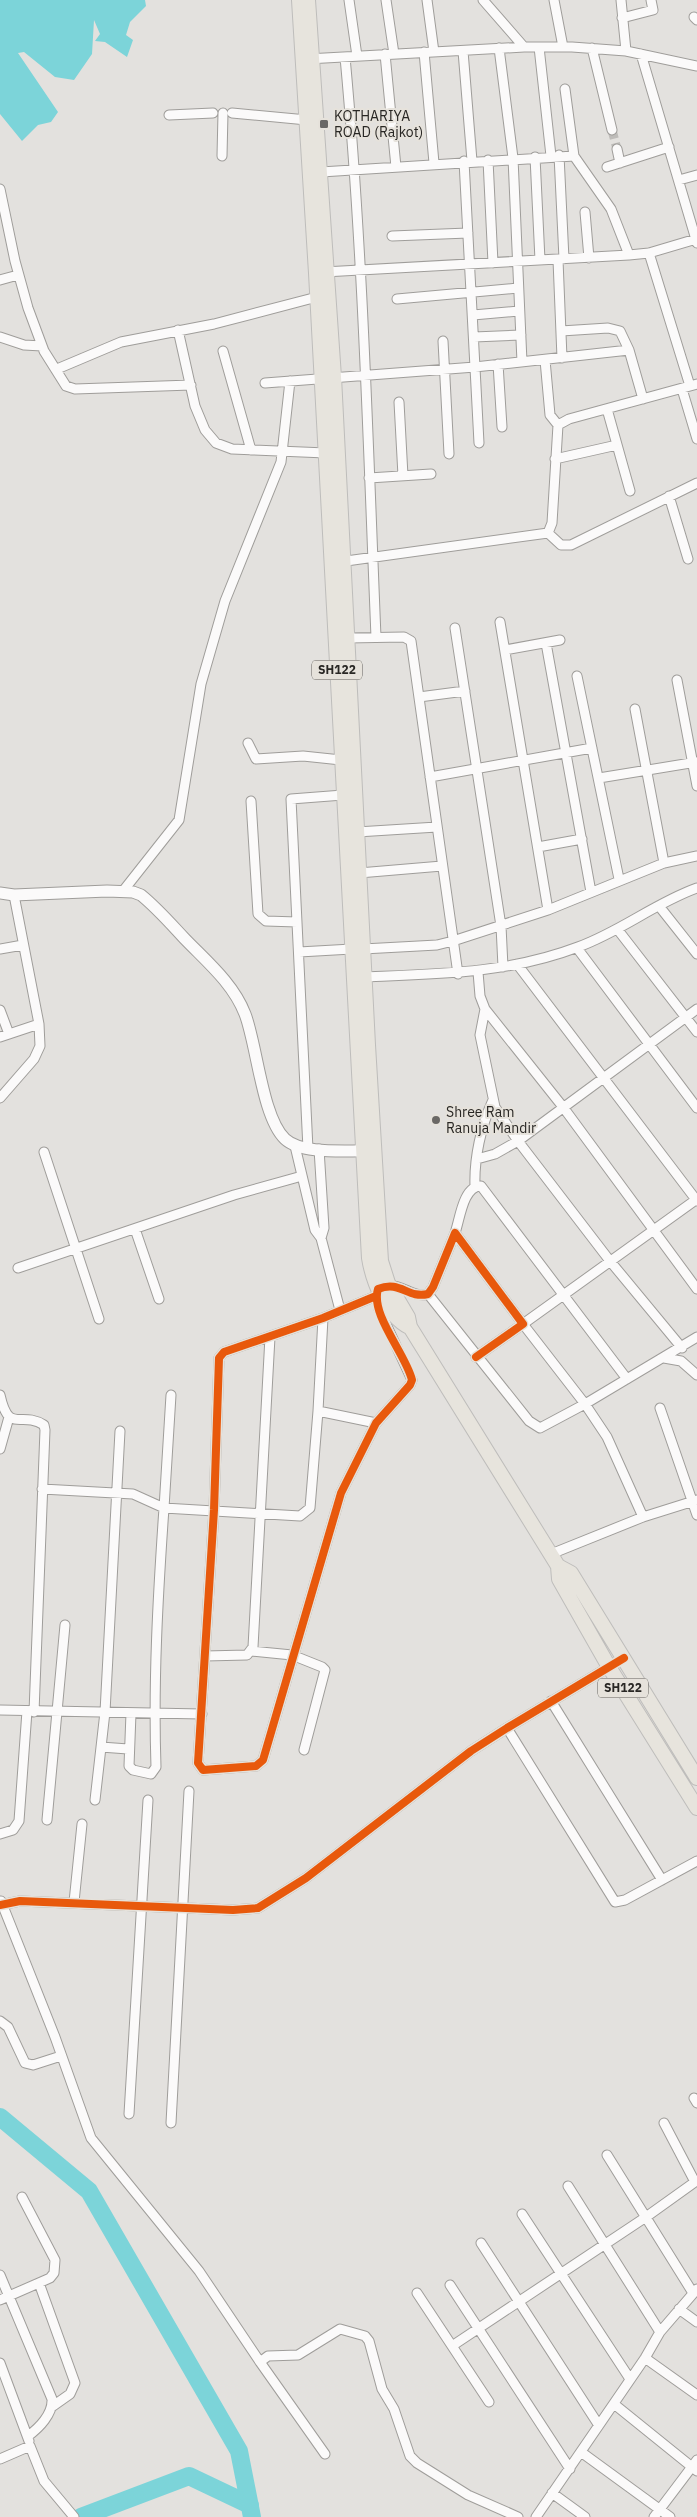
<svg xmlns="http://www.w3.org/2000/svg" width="697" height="2517" font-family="'IBM Plex Sans',sans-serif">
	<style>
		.water { fill: #7cd4d9 }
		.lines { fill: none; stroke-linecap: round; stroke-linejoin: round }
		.river { stroke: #7cd4d9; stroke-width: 18 }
		.minor-tunnel { stroke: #bebcb9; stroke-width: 9; stroke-dasharray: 9 4.5; stroke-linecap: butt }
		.minor-casing { stroke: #9f9d9a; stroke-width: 11 }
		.tertiary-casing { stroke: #9f9d9a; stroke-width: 13 }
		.primary-casing { stroke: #bebdbb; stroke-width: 16 }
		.minor { stroke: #fbfafa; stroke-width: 9 }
		.tertiary { stroke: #fbfafa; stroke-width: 11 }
		.primary { stroke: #e7e4dd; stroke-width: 14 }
		.cycleway-casing { stroke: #e6e2db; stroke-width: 11 }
		.cycleway { stroke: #e8590c; stroke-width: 8 }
		.poi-dot { fill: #6a6865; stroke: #e6e2db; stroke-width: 2 }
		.labels { text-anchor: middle; stroke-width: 4; stroke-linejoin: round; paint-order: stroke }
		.shield { fill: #e6e2db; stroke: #625f5b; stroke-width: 1 }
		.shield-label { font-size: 12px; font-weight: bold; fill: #292724 }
		.poi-label { font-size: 14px; fill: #292724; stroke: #e6e2db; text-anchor: start }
	</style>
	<rect width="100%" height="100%" fill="#e3e1de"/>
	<path class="water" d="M0,0h145l1,6 -16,16 -4,13 7,5 -6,17 -22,-15 -10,-1 5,-7 -6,-14 -2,34 -18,26 -19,-3 -31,-25 -6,1 40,59 -7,10 -13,3 -16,16 -22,-27z"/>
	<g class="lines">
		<path class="river" d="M0,2117l89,74 150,260 13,66
			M81,2517l108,-41 61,29"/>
		<path class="minor-tunnel" d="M612,130l5,19"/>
		<g class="minor-casing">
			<path id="minor" d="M349,0l8,56
				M386,0l8,54
				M427,0l7,52
				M483,0l41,47
				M554,0l9,47
				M621,0l5,51
				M694,17l3,3
				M622,18l31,-8 -2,-10
				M539,47l12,109
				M499,48l14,110 9,204
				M592,48l20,82
				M463,51l9,110
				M424,52l10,111
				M385,54l11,113
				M641,54l56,189
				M345,57c18,193 23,387 31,580
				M307,59l217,-12h48l54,4 71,15
				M565,89l9,67
				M232,113l75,7
				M169,115l44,-2
				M617,149l3,14
				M559,155l5,104
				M222,156l1,-43
				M535,157l5,103
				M488,160l5,103
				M464,161l15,282
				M607,167l62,-20
				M321,172l253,-16 37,53 18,46
				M679,180l18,-5
				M0,189l15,72 13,47 16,43 22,35 9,3 116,-4
				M585,212l4,46
				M392,236l76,-3
				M649,253l41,133
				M558,260l4,98
				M324,272l305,-17 20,-2 47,-14
				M0,280l18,-5
				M397,299l121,-11
				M473,315l46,-4
				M178,330l17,76 10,24 11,13 16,6 94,4
				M561,331l47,-3 12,3 9,19 14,49
				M0,337l24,8 18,1
				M474,337l47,-2
				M443,341l6,113
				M223,351l28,99
				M545,360l5,55 8,10
				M498,364l4,63
				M57,369l64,-27 93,-18 103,-27
				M265,383l210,-16 154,-17
				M682,389l15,50
				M399,402l4,74
				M607,409l23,82
				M555,459l62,-14
				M369,478l62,-4
				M669,496l19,63
				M548,533l13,12h10l126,-62
				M339,562l209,-29 4,-10 6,-98 11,-6 128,-35
				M500,622l48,288
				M455,628l46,298 2,41
				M347,638l57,-1 7,4 47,333
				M546,643l45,249
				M505,650l55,-10
				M577,676l42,203
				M677,680l20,106
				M419,697l46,-6
				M635,709l29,154
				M248,743l8,16 47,-3 38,4
				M430,777l162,-29
				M599,778l98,-16
				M251,801l7,113 8,7 31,1
				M357,832l80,-5
				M538,847l44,-8
				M359,873l83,-7
				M123,891l56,-71 22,-136 24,-83 56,-139 9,-81
				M659,906l38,48
				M618,930l79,102
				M577,948l120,160
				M0,949l23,-4
				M363,949l74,-4 16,-4 95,-31 116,-47 33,-7
				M299,952l53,-3
				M517,964l180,237
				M478,972l2,24 5,13 -5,26 15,72 23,34 92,120 72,87
				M361,977c75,-3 146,-3 217,-30 42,-15 77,-44 119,-59
				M485,1009l78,98 134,182
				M0,1010l9,24
				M0,1037l39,-13
				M0,1098l34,-39 6,-13 -1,-22 -25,-129
				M295,1146l20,84 6,8 19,72
				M308,1149l-17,-350 52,-4
				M319,1149l5,79 -3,10
				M44,1152l55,167
				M477,1159l18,-5 23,-13 179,-132
				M475,1186c-1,-28 6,-60 18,-86
				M135,1229l24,70
				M455,1233c5,-14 8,-47 26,-47l146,193
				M18,1268l216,-73 68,-19
				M387,1286c16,-2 25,12 41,8l5,-7 22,-54 68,91 -47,33
				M428,1294l101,127 11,7 45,-24 112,-67
				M376,1296l-53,22 -99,34 -5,6 -5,152 -16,253 5,7 53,-4 7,-6 78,-267 35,-70 34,-38 2,-5 -33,-71 -2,-16
				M664,1358l17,3 16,14
				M0,1395c9,40 20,15 44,30l1,5 -11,282
				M660,1408l37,107
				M318,1411l5,-93
				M0,1449l9,-32
				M42,1489l91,5 31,14 7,-113
				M643,1517l-36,-80 -22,-33 -62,-80 174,-125
				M551,1554l92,-37 54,-17
				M251,1651l41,4 30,12 3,3 -21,80
				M205,1656l42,-1 6,-8 17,-310
				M551,1701l111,179
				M0,1710l202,4
				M131,1713l-2,53 4,4 18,4 5,-7c-3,-86 2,-173 8,-259l136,8 10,-8 8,-97 58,12
				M507,1728l108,174 10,-2 72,-39
				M101,1747l27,2
				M95,1800l10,-88 15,-281
				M47,1820l18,-195
				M0,1834l13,-4 6,-9 8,-110
				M1,1901l54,136 36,101 108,133 61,91 65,92
				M74,1902l8,-78
				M0,1905l20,-4 213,9 25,-2 48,-30 165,-127 36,-23 117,-70
				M0,2021l8,6 17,36 8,2 28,-9
				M694,2098l3,5
				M129,2114l19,-314
				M171,2123l18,-332
				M607,2155l86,138
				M568,2186l92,146
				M522,2214l108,165
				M481,2243l117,181
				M0,2275l52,124c1,15 -13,29 -24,37
				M39,2283l36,100 -5,11 -17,12
				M450,2285l120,184
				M417,2293l72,109
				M0,2300l50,-22 4,-5 1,-13 -33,-63
				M679,2309l18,13
				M452,2346l194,-129 49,-35 -31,-59
				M645,2358l52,37
				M260,2362l8,-6 30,-1 42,-26 25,7 4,5 13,48 12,20 16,47 7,7 51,32 50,22
				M0,2363l29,78
				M614,2404l83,67
				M581,2452l89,65
				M0,2459l30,-13 14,35 30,36
				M552,2493l33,24
				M536,2517l109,-159 15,-26 37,-43
				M654,2517l43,-57"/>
		</g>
		<g class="tertiary-casing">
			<path id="tertiary" d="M0,893l14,2 93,-4 26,1 8,3c16,13 29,28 43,43 22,23 49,45 61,76 12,31 17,103 40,125 17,16 63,11 85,12"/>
		</g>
		<g class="primary-casing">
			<path id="primary" d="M299,0l17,273 53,985c4,24 17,57 40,69
				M308,0l26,377 34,668 13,216 7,22 20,34 2,10 148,239 13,7 126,205
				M558,1566l1,13 50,88 88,141"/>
		</g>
		<use href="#minor" class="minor"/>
		<use href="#tertiary" class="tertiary"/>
		<use href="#primary" class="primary"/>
		<g class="cycleway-casing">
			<path id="cycleway" d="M376,1296l-53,22 -99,34 -5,6 -5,152 -16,253 5,7 53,-4 7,-6 78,-267 35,-70 34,-38 2,-5c-6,-26 -42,-65 -34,-91 23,-9 29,10 50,5l5,-7 22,-54 68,91 -47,33
				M0,1905l20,-4 213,9 25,-2 48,-30 165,-127 36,-23 117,-70"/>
		</g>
		<use href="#cycleway" class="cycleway"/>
	</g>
	<g class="poi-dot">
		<rect x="319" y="119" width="10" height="10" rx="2.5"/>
		<circle cx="436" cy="1120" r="5"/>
	</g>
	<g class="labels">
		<g class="shield">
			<rect x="312" y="660.5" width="50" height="19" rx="4"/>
			<rect x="598" y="1678.5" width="50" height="19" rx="4"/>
		</g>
		<g class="shield-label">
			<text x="337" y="674">SH122</text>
			<text x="623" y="1692">SH122</text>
		</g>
		<g class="poi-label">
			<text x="334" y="121">KOTHARIYA<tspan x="334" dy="16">ROAD (Rajkot)</tspan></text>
			<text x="446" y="1117">Shree Ram<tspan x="446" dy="16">Ranuja Mandir</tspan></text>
		</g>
	</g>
</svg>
